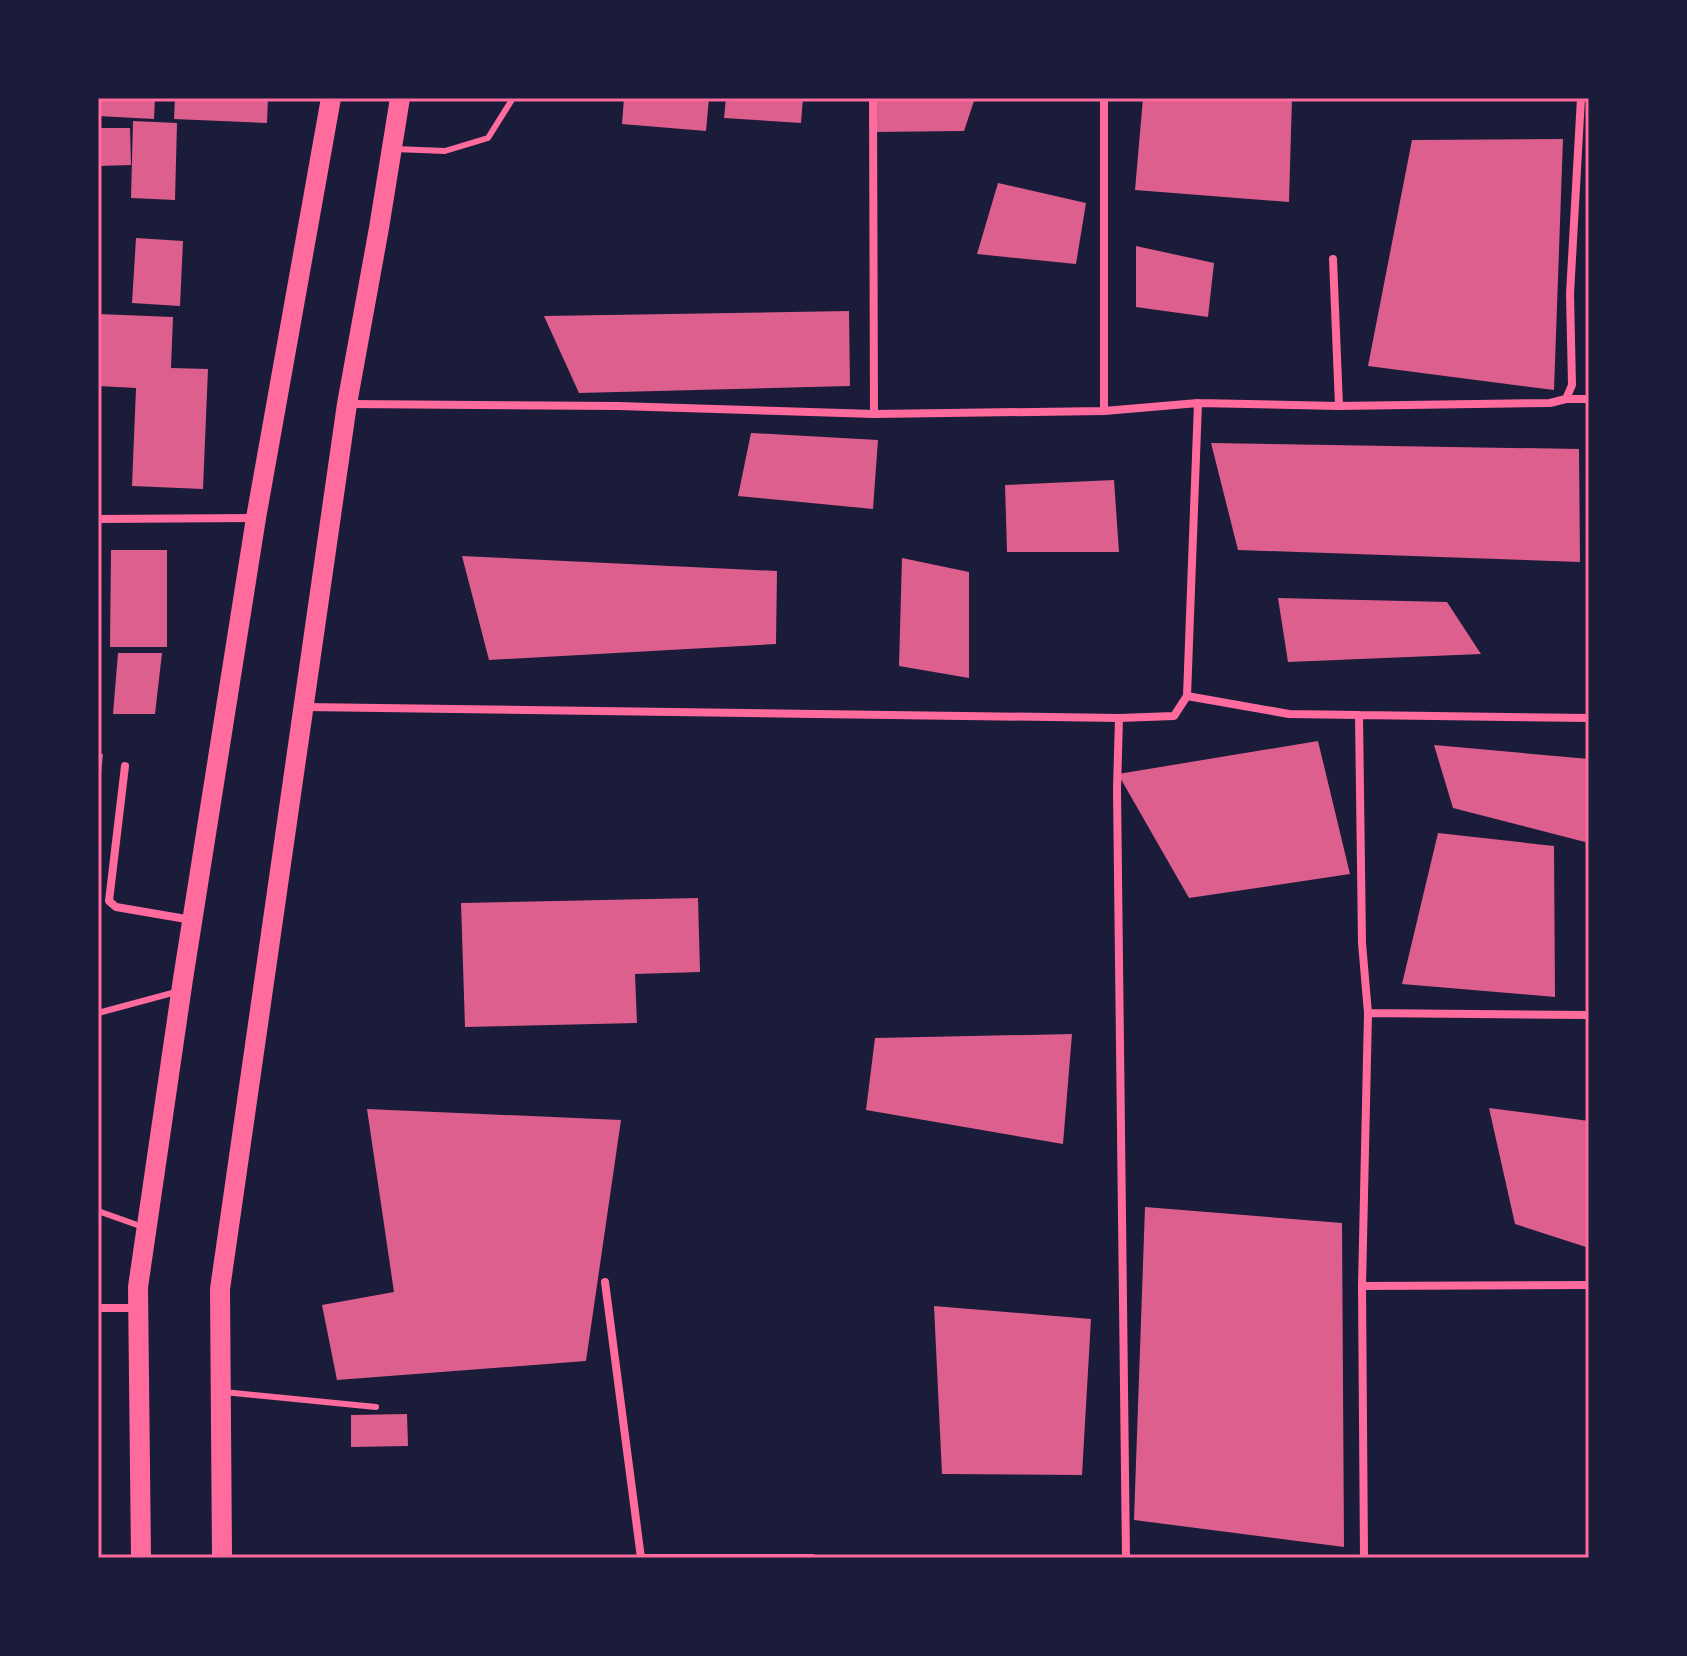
<svg xmlns="http://www.w3.org/2000/svg" width="1687" height="1656" font-family="'Source Sans 3',sans-serif">
	<style>
		.building { fill: #dd5f8e }
		.lines { fill: none; stroke-linecap: round; stroke-linejoin: round }
		.service { stroke: #ff6b9d; stroke-width: 6 }
		.minor { stroke: #ff6b9d; stroke-width: 8 }
		.primary { stroke: #ff6b9d; stroke-width: 20 }
		.neatline { fill: none; stroke: #ff6b9d; stroke-width: 3 }
	</style>
	<rect width="100%" height="100%" fill="#1b1b3a"/>
	<path class="building" d="M98,98h57l-1,21 -56,-3z
		M175,98h93l-1,25 -93,-4z
		M624,98h85l-3,33 -84,-7z
		M726,98h77l-2,25 -77,-5z
		M876,98h99l-11,33 -90,1z
		M1143,98h149l-3,104 -154,-12z
		M133,121l44,2 -2,77 -44,-2z
		M98,128h32l1,37 -33,1z
		M1563,139l-9,251 -186,-24 44,-226z
		M998,183l88,20 -10,61 -99,-10z
		M136,238l47,3 -3,65 -48,-3z
		M1136,246l78,17 -6,54 -72,-10z
		M849,311l1,75 -271,7 -35,-77z
		M98,314l75,3 -2,51 37,1 -5,120 -71,-3 4,-98 -38,-2z
		M751,433l127,7 -5,69 -135,-13z
		M1211,443l368,6 1,113 -342,-12z
		M1114,480l5,72h-112l-2,-67z
		M111,550h56v97h-57z
		M462,556l315,15 -1,73 -287,16z
		M902,558l67,14v106l-70,-12z
		M1278,598l169,4 34,52 -193,8z
		M118,653h44l-7,61h-42z
		M1318,741l32,133 -161,24 -71,-124z
		M1434,745l155,14v84l-136,-35z
		M98,754h5l-3,30h-2z
		M1438,833l116,13 1,151 -153,-13z
		M698,898l2,74 -65,2 2,49 -172,4 -4,-124z
		M1072,1034l-9,110 -197,-34 9,-72z
		M1489,1108l100,13v127l-74,-24z
		M367,1109l254,11 -35,241 -249,19 -15,-75 72,-13z
		M1145,1207l197,16 2,324 -210,-27z
		M934,1306l157,13 -9,156 -140,-1z
		M407,1414l1,32 -57,1v-32z"/>
	<g class="lines">
		<path class="service" d="M395,149l50,2 43,-13 25,-40
			M98,1013l78,-21
			M98,1211l45,16
			M224,1392l152,15"/>
		<path class="minor" d="M873,98l1,316
			M1333,259l6,147
			M1566,399h23
			M1198,403l-11,293 102,18 70,1 3,228 6,70 -6,273 2,272
			M348,404l270,2 256,8 230,-3 94,-8 141,3 211,-3 16,-4 6,-14 -2,-91 11,-196
			M1104,411v-313
			M98,519l155,-1
			M305,707l814,11 55,-2 13,-20
			M1359,715l230,3
			M1119,718l-2,71 9,769
			M125,766l-16,135 7,6 76,13
			M1368,1013l221,2
			M605,1282l36,276
			M1362,1286l227,-1
			M98,1308h40
			M641,1558h171"/>
		<path class="primary" d="M141,1558l-3,-271 45,-308 73,-461 75,-420
			M222,1558l-2,-269 127,-885 32,-176 21,-130"/>
	</g>
	<rect width="1687" height="1656" fill="none" stroke="#1b1b3a" stroke-width="200"/>
	<rect x="100" y="100" width="1487" height="1456" class="neatline"/>
</svg>
